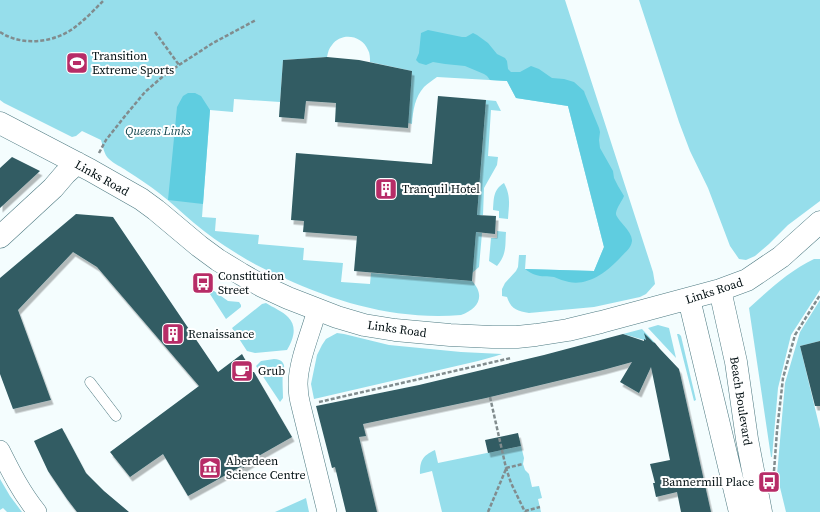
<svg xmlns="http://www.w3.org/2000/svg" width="820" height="512" font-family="'Source Serif 4',serif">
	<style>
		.green { fill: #96deeb }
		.forest { fill: #5fcde0 }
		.building { fill: #305c63; filter: url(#shadow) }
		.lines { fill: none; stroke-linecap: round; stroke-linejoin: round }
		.service-casing { stroke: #4e7a82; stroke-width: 11 }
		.minor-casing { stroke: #4e7a82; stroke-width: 20 }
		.tertiary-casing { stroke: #4e7a82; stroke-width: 23 }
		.path { stroke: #818c8e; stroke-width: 2.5; stroke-dasharray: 4 2; stroke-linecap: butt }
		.service { stroke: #fff; stroke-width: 10 }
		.minor { stroke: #fff; stroke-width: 19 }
		.tertiary { stroke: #fff; stroke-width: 22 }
		.labels { text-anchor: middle; stroke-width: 4; stroke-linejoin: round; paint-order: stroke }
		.poi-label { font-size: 12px; fill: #010e11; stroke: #fff; text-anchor: start }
		.park-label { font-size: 12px; font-style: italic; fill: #073d45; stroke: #fff }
		.street-label { font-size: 12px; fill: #010e11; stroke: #fff }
	</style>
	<defs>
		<filter id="shadow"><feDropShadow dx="2.5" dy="4.5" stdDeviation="0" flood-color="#0004"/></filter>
	</defs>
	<rect width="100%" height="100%" fill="#f4fdfe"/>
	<path class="green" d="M0,0h565l88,272 2,12 -9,10 -6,3 -46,10 -65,6c-12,-2 -18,-4 -22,-16l-5,-1v-7l3,-6 11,-12 2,-4 1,-12h7l-1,14 69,2 10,-24 -36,-141 -52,-8 -9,-17 -70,-4c-4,3 -9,6 -13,10 -9,10 -11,23 -12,37l-4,-1 4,-52 -42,-9c0,-4 0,-9 -2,-12 -6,-15 -27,-18 -36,-5 -3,3 -4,7 -5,12l-44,3 -3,42 -46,-3 -1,13 -23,-2 -8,107 14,1 -1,13 44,4 -1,9 46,4 -1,12 40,3 -2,19 29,2 1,-11 101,8c14,15 6,28 -11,34 -63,5 -120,-11 -177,-37 -16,-7 -33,-15 -48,-25 -15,-9 -29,-19 -42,-30 -12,-10 -22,-20 -35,-30 -10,-8 -21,-15 -32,-22 -5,-4 -13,-7 -18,-12 -5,-4 -6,-13 -8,-19l-19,-9 -6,5 -4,1 -68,-34 -4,-3z
		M639,0h181v201l-32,24 -19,19 -14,12 -9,4 -7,-1 -9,-13 -22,-58 -18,-37 -11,-29z
		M486,100l10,1 5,10 -10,-1 -3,46 10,1 -1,8 -13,23 -1,27h-6z
		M504,183c7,13 5,21 4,36l-9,-1v-7l-6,-1c1,-12 0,-20 11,-27z
		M497,231l9,1c-1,14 1,22 -9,34l-8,-5 2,-23h6z
		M476,232l6,1 -3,34 -7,6z
		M814,259h6v31l-29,45 -13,53 -6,69h-1l-22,-149c20,-18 40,-37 65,-49z
		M208,291h6l14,10 11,1 2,3v2l-15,12z
		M820,300v41l-20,5 20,83v83h-34l-9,-37 8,-92 15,-51z
		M266,303c6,4 18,9 22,14 10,10 5,23 -1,33l-32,3 -8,-2 -15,-23 30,-24z
		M658,325l11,3 7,30 -28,-30z
		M642,329l13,14 -32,-9z
		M337,333l7,1 45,11 72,7 41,2 -6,2 -18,5 -164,38 -3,-15 6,-29 5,-10 4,-6z
		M677,334h2l2,2 15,64 -2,1z
		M274,359c4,0 7,1 9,4 2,3 1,6 0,9 -1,9 0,18 0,26l-3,4 -24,-36 5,-5z
		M521,446l3,12 -1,6 2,6 4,4 3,13 7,-1 3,12 -4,1 3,13h-99l-10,-41 -12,3c0,-13 2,-18 15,-24l3,13z
		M0,479l10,17 12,16h-15l-4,-4 -3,2z
		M306,498l3,14h-34z"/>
	<path class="forest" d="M428,30l34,7h4l7,-4 4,2 11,8 9,11 8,4 2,3 1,8 3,3h9l11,-6 8,3 10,7 3,2 12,1 10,3 10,9 1,3 14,34 1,4 -1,8 1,8 13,23 1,7 4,8 6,10c-2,5 -7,11 -8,17 -1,6 17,18 16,28 -1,8 -8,12 -12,17 -13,14 -32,28 -51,24 -5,-1 -10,-3 -15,-5 -6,-1 -13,0 -18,-2 -4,-1 -8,-4 -11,-6l69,2 10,-24 -36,-141 -52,-8 -9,-17 -17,-1 -3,-4 -3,-2 -19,-8 -20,-2 -12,-2 -7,3 -7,-2 -3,-3 3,-7 2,-20z
		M188,93h7l6,3 9,14 -7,94 -35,-4 9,-93 6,-11z"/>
	<path class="building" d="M327,57l32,3 53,11 -4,57 -73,-6 1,-19 -30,-2 -2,18 -25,-2 4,-57z
		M438,96l48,4 -9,115 19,1 -1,18 -19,-2 -4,49 -118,-10 3,-35 -54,-4 1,-11 -13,-1 5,-67 136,11z
		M12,157l28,14 -40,37v-40z
		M76,214l37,3 105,155 24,-18 10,18h2l38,65 -37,21 1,2 -13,8 -1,-2 -54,30 -25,-42 -33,23 -20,-25 89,-66 -102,-119 -24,-15 -55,58 33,90 -38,9 -13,-35v-96z
		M644,333l9,9 2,1 5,6 19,20 32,143h-30l-4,-20 -21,5 -3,-14h2l-5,-19 20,-4 -19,-93 -12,26 -19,-11 12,-20 -29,8 -117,28 -123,26 3,12 -7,1 18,75h-31l-11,-45 -3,1 -16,-62 103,-21 125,-30 79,-21 21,7v-2l2,1z
		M820,341v65h-5l-15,-60z
		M62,428l24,45 18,18 25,21h-52l-10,-13 -19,-28 -14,-30z
		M518,433l3,13 -33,7 -3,-13z"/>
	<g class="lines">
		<g class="service-casing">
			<path id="service" d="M90,382l26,34"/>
		</g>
		<g class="minor-casing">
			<path id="minor" d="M317,310c-6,22 -19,52 -19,74 0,8 1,15 3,22l26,106
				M0,450c11,22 21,42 37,62"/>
		</g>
		<g class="tertiary-casing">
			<path id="tertiary" d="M0,123l90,47 51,29 15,11 43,36 19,14 23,14 21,12 26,12 49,19 27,8 31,5 55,5 42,2h25l19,-2 32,-5 33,-8 119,-32 27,-10 34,-23 39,-35
				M0,237l53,-49 12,-14 12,-11
				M720,290l16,72 11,77 14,73
				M689,299l51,213"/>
		</g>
		<path class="path" d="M0,32c21,14 51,11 71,-2 12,-8 23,-20 33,-30
			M155,32l24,33
			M99,153l7,-13 19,-24 20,-24 16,-14 18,-13 34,-22 43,-23
			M490,397l16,71 5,15 14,29
			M319,402l192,-44
			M506,468l17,-4
			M774,471l3,-40 6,-53 12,-43 25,-40
			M525,511l15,-4
			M488,512l18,-43"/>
		<use href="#service" class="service"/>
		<use href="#minor" class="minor"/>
		<use href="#tertiary" class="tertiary"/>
	</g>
	<defs>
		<g id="stadium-square" transform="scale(1.15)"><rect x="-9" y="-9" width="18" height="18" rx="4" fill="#b72c67" stroke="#fff"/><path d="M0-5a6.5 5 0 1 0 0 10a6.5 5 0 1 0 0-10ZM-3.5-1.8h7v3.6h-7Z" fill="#fff"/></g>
		<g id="building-square" transform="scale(1.15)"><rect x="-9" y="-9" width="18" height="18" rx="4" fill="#b72c67" stroke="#fff"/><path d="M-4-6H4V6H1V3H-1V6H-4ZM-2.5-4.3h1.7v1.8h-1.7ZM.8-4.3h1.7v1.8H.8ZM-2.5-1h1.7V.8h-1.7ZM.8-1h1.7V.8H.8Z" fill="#fff"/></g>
		<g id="bus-square" transform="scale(1.15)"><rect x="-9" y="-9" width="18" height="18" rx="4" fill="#b72c67" stroke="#fff"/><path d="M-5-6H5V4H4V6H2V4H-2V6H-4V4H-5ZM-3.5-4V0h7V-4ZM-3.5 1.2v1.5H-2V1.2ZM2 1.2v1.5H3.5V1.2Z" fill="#fff"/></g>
		<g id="cafe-square" transform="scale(1.15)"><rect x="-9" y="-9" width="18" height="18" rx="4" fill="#b72c67" stroke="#fff"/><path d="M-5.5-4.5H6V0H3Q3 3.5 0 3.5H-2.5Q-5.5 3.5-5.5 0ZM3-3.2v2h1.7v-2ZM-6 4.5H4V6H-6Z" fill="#fff"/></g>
		<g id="museum-square" transform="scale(1.15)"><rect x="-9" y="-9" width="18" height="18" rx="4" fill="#b72c67" stroke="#fff"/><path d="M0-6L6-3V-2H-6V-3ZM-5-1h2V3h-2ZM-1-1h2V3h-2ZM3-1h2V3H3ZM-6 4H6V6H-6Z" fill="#fff"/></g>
	</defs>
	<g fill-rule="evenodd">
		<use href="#stadium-square" x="77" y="63"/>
		<use href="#building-square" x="386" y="189"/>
		<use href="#bus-square" x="203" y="283"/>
		<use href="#building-square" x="173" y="334"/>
		<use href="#cafe-square" x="242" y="371"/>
		<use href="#museum-square" x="210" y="468"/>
		<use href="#bus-square" x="769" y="482"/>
	</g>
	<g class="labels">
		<g class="poi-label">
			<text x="92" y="60">Transition<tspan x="92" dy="14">Extreme Sports</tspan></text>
			<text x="402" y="193">Tranquil Hotel</text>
			<text x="218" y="280">Constitution<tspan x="218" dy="14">Street</tspan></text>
			<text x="188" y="338">Renaissance</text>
			<text x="258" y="375">Grub</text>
			<text x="226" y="465">Aberdeen<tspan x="226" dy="14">Science Centre</tspan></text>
			<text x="754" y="486" text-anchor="end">Bannermill Place</text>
		</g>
		<g class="park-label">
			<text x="158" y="135">Queens Links</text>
		</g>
		<g class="street-label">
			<text transform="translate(102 178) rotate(29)" y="4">Links Road</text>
			<text transform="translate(714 291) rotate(-18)" y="4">Links Road</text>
			<text transform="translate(397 329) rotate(8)" y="4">Links Road</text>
			<text transform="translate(741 401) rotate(81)" y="4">Beach Boulevard</text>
		</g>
	</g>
</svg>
